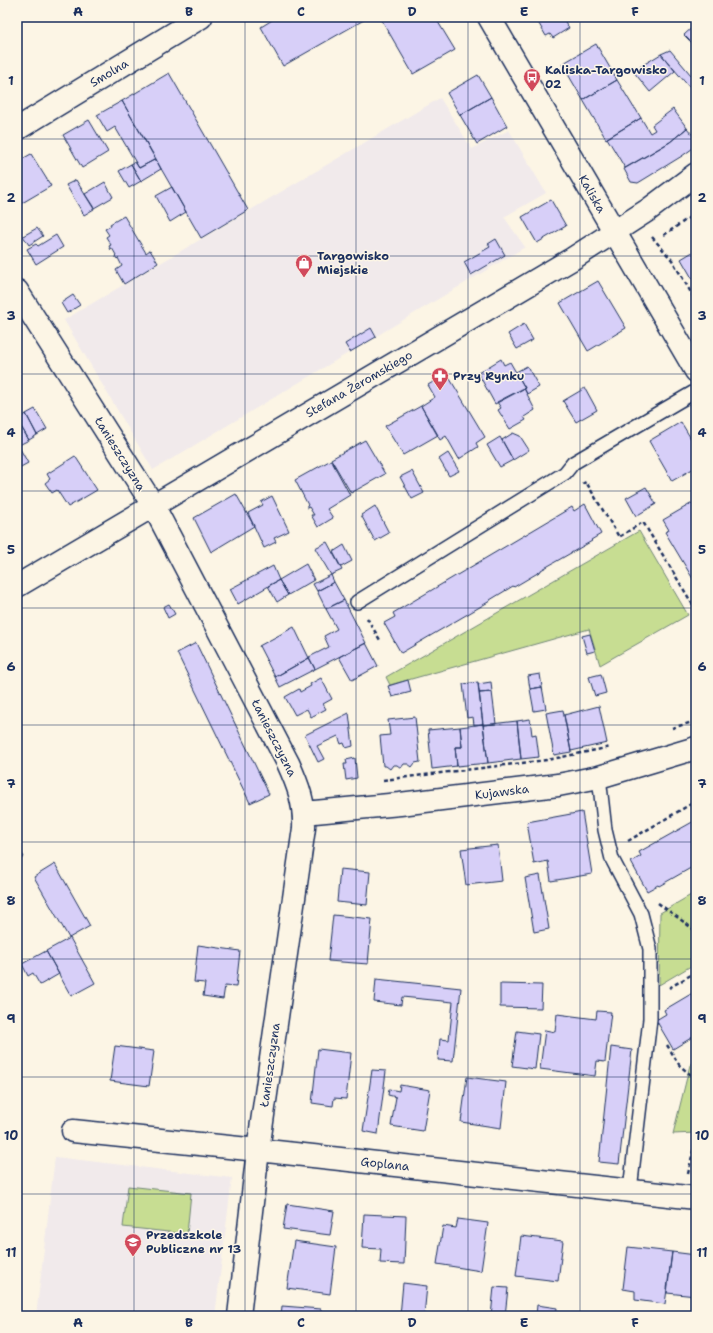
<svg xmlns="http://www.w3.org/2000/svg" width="713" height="1333" font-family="'Shantell Sans',sans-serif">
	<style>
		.built { fill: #f1eaeb }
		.green { fill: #c7dd92; stroke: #718678 }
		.building { fill: #d7cff8; stroke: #1b2f5e }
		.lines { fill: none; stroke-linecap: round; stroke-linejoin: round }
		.lane-casing { stroke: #1b2f5e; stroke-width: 16 }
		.street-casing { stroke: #1b2f5e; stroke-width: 25 }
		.secondary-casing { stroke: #1b2f5e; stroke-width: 25 }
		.path { stroke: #1b2f5e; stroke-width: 2.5; stroke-dasharray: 4 3; stroke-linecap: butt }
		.lane { stroke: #fcf5e5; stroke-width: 13 }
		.street { stroke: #fcf5e5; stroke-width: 22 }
		.secondary { stroke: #fcf5e5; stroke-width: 22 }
		.grid { fill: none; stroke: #1b2f5e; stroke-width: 1; stroke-opacity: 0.55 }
		.labels { text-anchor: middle; stroke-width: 3; stroke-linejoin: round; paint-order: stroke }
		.poi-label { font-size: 12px; font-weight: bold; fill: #1b2f5e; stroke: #fcf5e5; text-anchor: start }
		.street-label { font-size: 12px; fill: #1b2f5e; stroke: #fcf5e5 }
		.neatline { fill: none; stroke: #1b2f5e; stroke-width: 1.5 }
		.grid-label { font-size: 13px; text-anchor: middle; font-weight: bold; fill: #1b2f5e }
	</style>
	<rect width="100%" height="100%" fill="#fcf5e5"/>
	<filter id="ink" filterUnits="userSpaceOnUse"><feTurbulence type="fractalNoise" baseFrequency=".025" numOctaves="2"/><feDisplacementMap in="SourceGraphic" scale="8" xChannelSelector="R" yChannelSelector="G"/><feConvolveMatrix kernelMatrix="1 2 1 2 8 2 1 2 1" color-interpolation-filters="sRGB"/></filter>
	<g filter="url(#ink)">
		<path class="built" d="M440,98l32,51 37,-19 37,63 -42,24 21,30 -372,223 -89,-150z
			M55,1157l177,21 -17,138h-179z"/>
		<path class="green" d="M639,531l49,84 -88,50 -11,-36 -199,56 -4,-8z
			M696,892v71l-37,22 1,-72z
			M696,1061v72l-23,1 17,-69z
			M128,1186l63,7 -4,41 -64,-7z"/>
		<path class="building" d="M82,17h15l-11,6z
			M277,17h92l-86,49 -22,-39z
			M380,17h55l20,33 -42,24z
			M535,17h27l7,11 -16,10 -3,-4 -4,2z
			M696,24v19l-2,2 -10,-10z
			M596,44l21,36 -34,20 -21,-36z
			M670,50l26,31v14l-35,-41z
			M661,54l14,17 -25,21 -17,-21z
			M169,73l79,137 -47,28 -79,-137z
			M478,75l13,22 -31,18 -13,-22z
			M617,80l17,28h1l6,10 -35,21 -23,-39z
			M491,97l16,29 -30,18 -17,-29z
			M122,101l34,58 -17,9 -24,-41 -8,5 -10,-17z
			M673,109l14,19 -17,14 -45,26 -18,-30 34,-20 9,15 5,-3 -3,-5z
			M89,120l19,32 -26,16 -19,-33z
			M687,128l9,11v7l-14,10 -44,27 -7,-1 -7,-13 46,-27z
			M31,154l20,32 -34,20v-44z
			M156,159l5,10 -20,12 -10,-17 4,-2 4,6z
			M131,164l10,17 -12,7 -10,-17z
			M76,180l18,29 -10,6 -18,-30z
			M105,182l8,15 -19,11 -9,-14z
			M172,187l14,25 -16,10 -14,-26z
			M551,200l15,26 -29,17 -15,-26z
			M124,216l22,37 4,-3 8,13 -34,21 -8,-14 6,-4 -4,-8 -1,1 -2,-3 1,-1 -4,-7 -1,2 -2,-4 2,-1 -5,-8 3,-2 -4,-6 6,-3 -1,-2z
			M37,228l6,8 -14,9 -6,-9z
			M56,235l7,12 -27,17 -9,-15 9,-5 2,2z
			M496,239l9,16 -34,20 -7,-13 26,-15 -2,-3z
			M696,250v35l-15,-26z
			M598,281l28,47 -38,23 -28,-48z
			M73,295l7,10 -13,8 -6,-10z
			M524,324l9,16 -16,9 -9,-15z
			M371,328l5,9 -26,15 -5,-8z
			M501,359l3,6 6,-3 15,26 -30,16 -17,-31z
			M527,366l12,21 -12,7 -3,-6h1l-9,-16z
			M447,374l38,63 -9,6 2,4 -19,12 -13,-23 -6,4 -19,-34 14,-9 -7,-12z
			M524,388l11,22 -11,7 2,3 -16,9 -12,-19 3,-2 -4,-6z
			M585,388l12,22 -21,12 -13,-21z
			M421,406l17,29 -35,20 -18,-29z
			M35,409l12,20 -10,6 -11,-21z
			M26,414l11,21 -8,5 -12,-20z
			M17,420l12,20 -10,5 -2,-4z
			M681,422l15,25v20l-24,14 -23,-40z
			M513,433l7,3 9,14 -16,10 -11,-20z
			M500,437l13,23 -13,7 -13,-22z
			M365,440l20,34 -34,19 -20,-34z
			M19,447l9,16 -11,6v-21z
			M448,453l11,18 -10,5 -10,-17z
			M75,456l22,34 -29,17 -11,-17 -5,3 -7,-10 5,-4 -3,-5z
			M331,460l19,35 -23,14 6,9 -15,9 -7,-12h3l-5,-8 -2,1v-2l1,-1 -13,-25z
			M412,471l12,22 -12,6 -12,-22z
			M646,487l10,17 -20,12 -10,-18z
			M236,494l18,32 -43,26 -17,-34z
			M272,496l17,35 -15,7 2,4 -12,6 -16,-35 15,-8 -2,-3z
			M694,502l2,4v78l-31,-52 4,-2 -6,-10z
			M585,504l16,30 -10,6 1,1 -51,29v1l-27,16 -1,-1 -23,14v1l-89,52 -17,-30 11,-6 -2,-4 179,-106 2,4z
			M375,506l14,27 -14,8 -14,-26z
			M327,542l15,28 -11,5 -16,-27z
			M344,545l8,16 -11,6 -8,-15z
			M306,564l8,16 -26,15 -9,-15z
			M273,566l6,14 -41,24 -8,-15z
			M331,575l3,7 -17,9 -4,-7z
			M279,580l9,15 -11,7 -9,-16z
			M334,582l10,18 -18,9 -9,-18z
			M344,600l22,43 -51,26 -6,-12 20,-10 -5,-11 13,-7 -11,-20z
			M169,604l6,10 -7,4 -5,-11z
			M294,627l15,31 -34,19 -16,-31z
			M590,634l5,17 -8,2 -5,-17z
			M196,643l73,151 -19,9 -73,-150z
			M366,643l12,23 -26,14 -13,-23z
			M309,658l6,11 -35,18 -5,-10z
			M540,674l2,13 -12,2 -2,-13z
			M601,674l5,19 -11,3 -6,-19z
			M321,678l11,21 -9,5 3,5 -15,8 -4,-8 -12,6 -10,-18 14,-8 1,3 11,-6 -1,-2z
			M408,680l3,12 -19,5 -4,-11z
			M478,682l5,42 -9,1 -1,-8 -6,1 -4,-34z
			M491,682l1,10 -13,1 -1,-9z
			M542,687l4,22 -12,2 -4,-22z
			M492,692l4,32 -13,1 -4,-32z
			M599,706l8,37 -36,8 -7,-36z
			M563,710l8,42 -17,3 -8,-42z
			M349,713l4,33 -7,2 -2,-5 -3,1 -3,-8 -21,10 7,13 -6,3 -13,-27z
			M415,717l5,45 -5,1 -3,4 -4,-3h-4l-3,4 -4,-3h-4l-3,4 -4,-3h-3l-3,-30 10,-1 -2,-15z
			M530,719l2,16 4,-1 3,23 -18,2 -4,-38z
			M517,721l4,38 -33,4 -5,-38z
			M483,724l5,39 -31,3 -2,-19h7l-2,-20z
			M460,727l2,20h-7l2,19 -25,3 -4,-39z
			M355,758l2,20 -11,2 -2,-16h3l-1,-4z
			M582,812l10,62 -41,7 -3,-20 -14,3 -7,-42z
			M696,820v45l-37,21 -1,-1 -11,6 -16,-29 10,-6 -2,-4z
			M17,845l7,12 -7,4z
			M498,845l4,36 -36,4 -5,-36z
			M55,864l35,62 -21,12 -35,-61z
			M340,869l30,3 -3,33 -30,-3z
			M540,875l9,54 -15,3 -9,-54z
			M333,915l39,4 -4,45 -40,-3z
			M70,938l25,45 -24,13 -25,-45z
			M198,945l42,6 -4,36 -11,-1 -2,13 -20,-3 2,-13 -11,-1z
			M46,951l13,23 -19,11 -7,-12 -5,3 -6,-12z
			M376,979l85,9 -8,73 -15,-1 2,-21 9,1 4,-38 -51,-5 -1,8 -27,-3z
			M500,984l42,1 -1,23 -41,-1z
			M696,991v44l-23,14 -17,-29 10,-6 -2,-4z
			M597,1011l14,1 -6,50 -8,-1 -2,15 -55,-7 5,-39 10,2 2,-18 39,5z
			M517,1031l22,3 -4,35 -23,-3z
			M115,1046l39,5 -5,35 -39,-5z
			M611,1047l21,3 -13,114 -20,-2z
			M318,1049l33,4 -5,46 -12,-1 -1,8 -21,-3z
			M372,1070l14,1 -8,63 -15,-3z
			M467,1077l39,5 -5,46 -40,-6z
			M400,1085l30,5 -7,41 -32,-5 5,-29 -8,-2 1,-6 10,2z
			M287,1204l47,7 -4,24 -47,-6z
			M364,1214l42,2 -2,48 -24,-1 1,-14 -19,-1z
			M458,1219l30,4 -7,48 -44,-7 6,-38 13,2z
			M521,1236l42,5 -5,40 -42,-5z
			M294,1241l42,6 -6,47 -43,-6z
			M628,1247l44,5 -7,52 -30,-4v-9l-12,-2z
			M672,1252l24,3v41l-29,-3z
			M403,1283l24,3 -3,30h-24z
			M494,1287l14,1 -3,28h-14z
			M537,1305l20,3 -1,8h-20z
			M282,1306l39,3v7h-40z"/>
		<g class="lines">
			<g class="lane-casing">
				<path id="lane" d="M357,602l208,-129 8,-10 123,-72
					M599,777l6,53 7,29 29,55 9,35v70l-20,171"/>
			</g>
			<g class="street-casing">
				<path id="street" d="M17,129l184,-112
					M17,291l136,214 135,258c10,22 17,40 16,65l-46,322 -19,166
					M17,586l555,-327 76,-49 48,-36
					M304,813l96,-9 158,-19 41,-8 97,-29
					M73,1131l185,19 438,48"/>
			</g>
			<g class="secondary-casing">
				<path id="secondary" d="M489,17l207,354"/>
			</g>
			<path class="path" d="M664,235l32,-22
				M652,237l20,23 24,41
				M582,484l4,-2 33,55 24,-15 53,88
				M367,618l13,22
				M672,728l24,-7
				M383,780l164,-20 64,-13
				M628,841l68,-40
				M658,903l38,28
				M669,988l27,-16
				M667,1045l13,21 16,13
				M688,1174l6,-27 2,-1"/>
			<use href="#lane" class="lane"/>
			<use href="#street" class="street"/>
			<use href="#secondary" class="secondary"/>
		</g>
	</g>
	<path class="grid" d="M134,17v1299M245,17v1299M356,17v1299M468,17v1299M580,17v1299M17,139h679M17,256h679M17,374h679M17,491h679M17,608h679M17,725h679M17,842h679M17,959h679M17,1077h679M17,1194h679"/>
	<defs>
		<g id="bus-pin" transform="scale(0.9)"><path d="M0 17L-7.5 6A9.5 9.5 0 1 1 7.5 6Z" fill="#d1495b" stroke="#fcf5e5"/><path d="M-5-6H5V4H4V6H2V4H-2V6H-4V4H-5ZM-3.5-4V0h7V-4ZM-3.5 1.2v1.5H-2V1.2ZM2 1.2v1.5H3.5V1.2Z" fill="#fff"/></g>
		<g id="shop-pin" transform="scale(0.9)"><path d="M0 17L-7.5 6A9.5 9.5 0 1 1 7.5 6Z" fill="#d1495b" stroke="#fcf5e5"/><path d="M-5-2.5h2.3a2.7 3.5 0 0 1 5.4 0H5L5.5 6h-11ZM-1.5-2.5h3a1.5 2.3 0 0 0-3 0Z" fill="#fff"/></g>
		<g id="pharmacy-pin" transform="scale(0.9)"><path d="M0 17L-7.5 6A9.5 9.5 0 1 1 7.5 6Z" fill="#d1495b" stroke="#fcf5e5"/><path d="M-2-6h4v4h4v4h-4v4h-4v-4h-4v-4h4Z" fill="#fff"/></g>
		<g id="school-pin" transform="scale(0.9)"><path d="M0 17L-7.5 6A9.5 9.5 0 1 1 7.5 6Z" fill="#d1495b" stroke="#fcf5e5"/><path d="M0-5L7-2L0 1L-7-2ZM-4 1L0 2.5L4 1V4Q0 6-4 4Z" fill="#fff"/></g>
	</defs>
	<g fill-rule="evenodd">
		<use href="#bus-pin" x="532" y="77"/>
		<use href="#shop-pin" x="304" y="263"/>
		<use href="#pharmacy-pin" x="440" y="376"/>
		<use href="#school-pin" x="133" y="1242"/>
	</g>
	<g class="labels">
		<g class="poi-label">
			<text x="545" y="74">Kaliska-Targowisko<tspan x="545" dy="14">02</tspan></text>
			<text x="317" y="260">Targowisko<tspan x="317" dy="14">Miejskie</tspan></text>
			<text x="453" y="380">Przy Rynku</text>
			<text x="146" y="1239">Przedszkole<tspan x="146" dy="14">Publiczne nr 13</tspan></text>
		</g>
		<g class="street-label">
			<text transform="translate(109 73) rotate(-31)" y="4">Smolna</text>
			<text transform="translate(592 194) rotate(60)" y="4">Kaliska</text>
			<text transform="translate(359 384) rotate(-30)" y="4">Stefana Żeromskiego</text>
			<text transform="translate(120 454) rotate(58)" y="4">Łanieszczyzna</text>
			<text transform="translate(274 738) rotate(63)" y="4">Łanieszczyzna</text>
			<text transform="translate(502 792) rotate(-7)" y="4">Kujawska</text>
			<text transform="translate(270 1065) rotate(-82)" y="4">Łanieszczyzna</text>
			<text transform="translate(385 1164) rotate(6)" y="4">Goplana</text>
		</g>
	</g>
	<rect width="713" height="1333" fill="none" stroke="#fcf5e5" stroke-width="44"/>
	<rect x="22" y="22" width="669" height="1289" class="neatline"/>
	<g class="grid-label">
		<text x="78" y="16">A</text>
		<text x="189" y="16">B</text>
		<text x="301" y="16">C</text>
		<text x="412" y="16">D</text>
		<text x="524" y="16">E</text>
		<text x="635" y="16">F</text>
		<text x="11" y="85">1</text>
		<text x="702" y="85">1</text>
		<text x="11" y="202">2</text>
		<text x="702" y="202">2</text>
		<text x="11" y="320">3</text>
		<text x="702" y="320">3</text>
		<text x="11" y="437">4</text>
		<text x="702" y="437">4</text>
		<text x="11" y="554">5</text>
		<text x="702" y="554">5</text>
		<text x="11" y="671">6</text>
		<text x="702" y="671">6</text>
		<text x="11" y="788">7</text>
		<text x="702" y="788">7</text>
		<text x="11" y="905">8</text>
		<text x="702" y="905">8</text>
		<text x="11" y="1023">9</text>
		<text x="702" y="1023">9</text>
		<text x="11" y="1140">10</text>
		<text x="702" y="1140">10</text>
		<text x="11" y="1257">11</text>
		<text x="702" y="1257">11</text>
		<text x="78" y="1327">A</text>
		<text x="189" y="1327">B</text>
		<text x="301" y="1327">C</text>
		<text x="412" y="1327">D</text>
		<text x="524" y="1327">E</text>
		<text x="635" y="1327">F</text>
	</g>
</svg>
